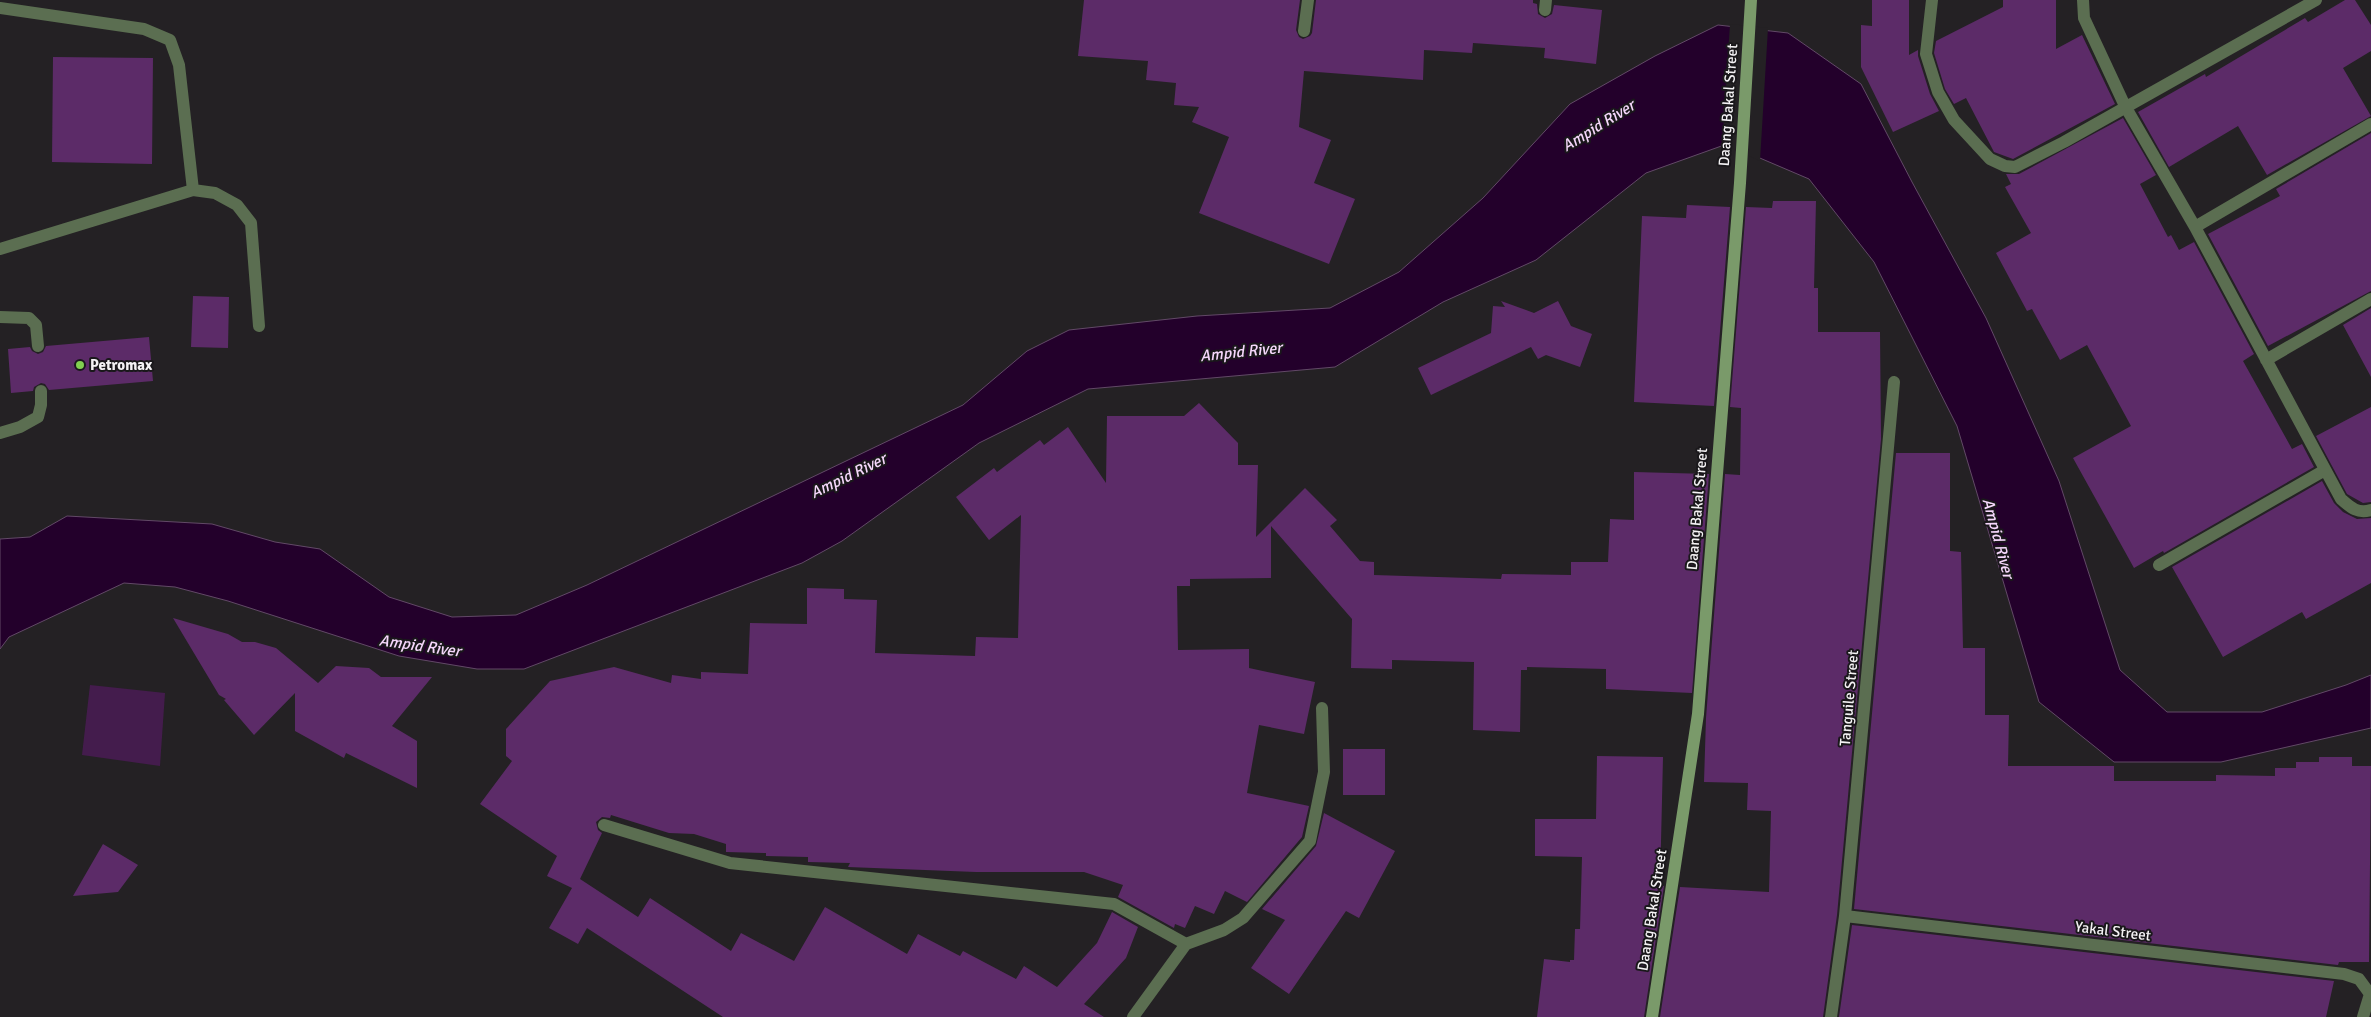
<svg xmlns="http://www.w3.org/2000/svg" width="2371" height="1017" font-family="Signika,sans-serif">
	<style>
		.green { fill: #441c4d }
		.water { fill: #23002b; stroke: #624967 }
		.pier { fill: #242124 }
		.building { fill: #5c2b68 }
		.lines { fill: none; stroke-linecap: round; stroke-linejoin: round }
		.lane { stroke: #5b6e51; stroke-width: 12 }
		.street { stroke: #5b6e51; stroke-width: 12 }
		.secondary { stroke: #7a9a6a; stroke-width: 12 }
		.poi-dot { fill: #81d050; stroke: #1a181b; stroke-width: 2 }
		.labels { text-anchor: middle; stroke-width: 4; stroke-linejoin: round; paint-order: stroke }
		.street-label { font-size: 15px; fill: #f4f2f4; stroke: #1a181b }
		.poi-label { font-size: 15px; font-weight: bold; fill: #f4f2f4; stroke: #1a181b; text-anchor: start }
		.water-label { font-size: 16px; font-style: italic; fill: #f5d7fb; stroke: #1a181b }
	</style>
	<rect width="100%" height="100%" fill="#242124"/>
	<path class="green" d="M90,685l75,8 -5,73 -78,-11z"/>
	<path class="water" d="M1718,25l70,8 73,51 51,98 74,136 73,163 61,189 47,42h95l84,-27 25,-10v53l-150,34h-107l-75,-60 -82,-276 -83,-164 -65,-83 -82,-35 -81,29 -110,87 -93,42 -108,65 -247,22 -109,54 -137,98 -40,22 -278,106h-47l-78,-13 -171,-55 -53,-14 -51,-4 -115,54 -9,12v-110l30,-2 37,-21 145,8 63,18 45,7 69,48 63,20 64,-2 71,-30 376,-180 64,-54 42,-21 128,-14 133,-8 69,-36 84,-74 87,-94 85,-48z"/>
	<path class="pier" d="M1730,24l38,4 -8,133 -33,-15 -5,2z"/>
	<path class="building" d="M1084,0h216l-4,30 3,7 4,2 7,-3 2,-3 4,-33h217v3l4,1 1,10 7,4 7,-4 2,-9 48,5 -6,54 -52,-6 1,-10 -72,-5 -1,10 -48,-3 -1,30 -119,-9 -5,56 32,13 -17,43 41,16 -26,65 -130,-51 30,-76 -37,-15 7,-15 -25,-2 2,-22 -30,-3 2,-19 -70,-5z
		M1872,0h37v55l9,-5v6l12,38 9,17 -46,21 -32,-65v-42l11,1z
		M2003,0h53v49l26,-14 33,69 -102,55 -19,-7 -28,-54 -12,6 -9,-15 -11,-36 2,-12 67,-34z
		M2345,0h10l16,25v26l-28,17 28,48 -104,59 -29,-49 -69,41 -31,-55 67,-38 1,3 99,-59 3,4z
		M53,57l100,1 -1,106 -100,-2z
		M2123,118l33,57 -16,9 28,53 3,-2 8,15 15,-8 60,112 -11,7 49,88 10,-5 12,23 -150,86 -1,-2 -29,17 -61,-110 58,-32 -44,-81 -27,15 -28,-51 -5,2 -31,-58 35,-20 -26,-46 6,-3 -5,-10h13z
		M2371,133v158l-103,55 -60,-112 72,-38 -4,-7z
		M1773,201h43l-2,87h4v44h62l1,107 -44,476 -14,102h-163l20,-130 89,5 2,-81 -24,-1 1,-27 -44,-1 2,-64 19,-244 15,1 1,-67 -11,-1 16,-200 26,1z
		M1687,205l43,2 -16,199 -80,-4 8,-186 44,2z
		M193,296l36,1 -1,51 -37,-1z
		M1501,301l33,12 24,-12 13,25 21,8 -12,33 -34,-12 -8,4 -7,-12 -100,48 -13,-27 73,-35 2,-27 12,1z
		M2371,308v69l-28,-52z
		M149,337l4,44 -104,9 -4,-6 -4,-1 -7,4 -1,4 -22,2 -3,-44 22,-2 2,4 6,3 5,-2 3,-6z
		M1199,403l39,40v22h20l-2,72 49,-49 32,32 -7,6 30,35 14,1v13l127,4 1,-5 69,1v-13h37l2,-43 24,1v-48l75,2 -17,219 -86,-4v-20l-79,-2v3h-6l-1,62 -47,-2 1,-68 -82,-2v9l-41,-1 1,-49 -81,-93v52l-81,1v7h-13l1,64 71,-1v19l66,14 -11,52 -45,-9 -12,68 62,13 -7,31 -55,65 -22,-11 -11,23 -19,-8 -10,22 -10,-4 -1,4 -56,-31 5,-12 -39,-13h-108l-128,-5 2,-4 -42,-1v-5l-42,-1v-3l-40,-1v-8l-32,-10 -25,-1 -58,-18 -1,3 -8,-1 -6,5 2,8 4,3 -22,46 58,38 12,-19 81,53 10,-18 53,28 31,-54 82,47 11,-20 42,22 3,-5 53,28 8,-13 33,21 40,-44 15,-31 26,15 -12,31 -42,46 20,13h-381l-136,-89 -9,16 -29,-16 23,-40 -25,-12 10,-20 -77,-52 32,-43 -6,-5v-27l44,-48 64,-14 57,16 1,-8 29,4v-7l47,2 2,-51 57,1v-36l37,1v10l33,1 -2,53 100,3 1,-19 42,1 3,-123 -32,25 -33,-43 38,-29 3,4 43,-32 4,5 24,-18 38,56 1,-67h77z
		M2371,407v95l-8,1 -16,-9 -31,-58z
		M1896,453h54v98l11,1 2,96h22v67h24l-1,51h106v15h102v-6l59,1v-8h21v-6h23v-5h33v9h19l-2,196h-30l-1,3 -484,-56z
		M2322,481l12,22 9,9 14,7 14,-1v65l-65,36 -4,-7 -79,45 -51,-90z
		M173,618l55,16 14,8h13l21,6 42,35 18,-17 33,2 12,9h51l-40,49 25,15v47l-71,-35 -2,5 -49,-27v-38l-41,42 -30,-35 2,-1 -7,-4z
		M1343,749h42v46h-42z
		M1597,756l66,1 -3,128 4,1 -20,131h-107l7,-58 26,3v-2h4l1,-31h5l2,-72 -47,-1v-37h61z
		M1324,813l71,38 -36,67 -13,-7 -57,83 -38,-26 34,-48 -23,-11 54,-63z
		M103,844l35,21 -20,27 -45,4z
		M1852,925l482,56 -8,36h-487z"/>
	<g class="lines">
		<path class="lane" d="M0,8l144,21 26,11 9,25 14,125 -193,59
			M193,190l22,3 22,12 14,18 8,103
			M0,317l29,1 7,7 2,21
			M0,433l20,-6 18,-10 3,-12v-14"/>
		<path class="street" d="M1932,0l-6,54 12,38 16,28 36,39 15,7 10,1 49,-25 252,-142
			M2083,0l1,18 41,88 70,121 146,272c10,9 17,15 30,11
			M1545,10l1,-10
			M1304,31l4,-31
			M2195,227l176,-103
			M2266,360l105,-61
			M2159,565l166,-95
			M604,825l126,38 384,41 72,40
			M1845,916l499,58 15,5 11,15 -7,23
			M1133,1017l53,-73 38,-14 19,-12 67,-77 14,-69 -2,-64
			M1831,1017l14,-101 49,-534"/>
		<path class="secondary" d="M1652,1017l46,-303 42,-531 11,-183"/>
	</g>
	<circle class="poi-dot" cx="80" cy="365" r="5"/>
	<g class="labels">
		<g class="street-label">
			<text transform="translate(1728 105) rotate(-86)" y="5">Daang Bakal Street</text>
			<text transform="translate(1697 509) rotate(-85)" y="5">Daang Bakal Street</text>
			<text transform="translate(1849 698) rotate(-85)" y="5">Tanguile Street</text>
			<text transform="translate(1652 910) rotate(-81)" y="5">Daang Bakal Street</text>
			<text transform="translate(2113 931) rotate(7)" y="5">Yakal Street</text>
		</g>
		<g class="poi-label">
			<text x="90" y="370">Petromax</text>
		</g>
		<g class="water-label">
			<text transform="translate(1598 125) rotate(-32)" y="6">Ampid River</text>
			<text transform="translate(1241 351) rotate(-6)" y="6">Ampid River</text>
			<text transform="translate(848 475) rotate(-26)" y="6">Ampid River</text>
			<text transform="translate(1999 538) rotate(75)" y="6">Ampid River</text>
			<text transform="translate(420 645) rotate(8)" y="6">Ampid River</text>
		</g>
	</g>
</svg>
